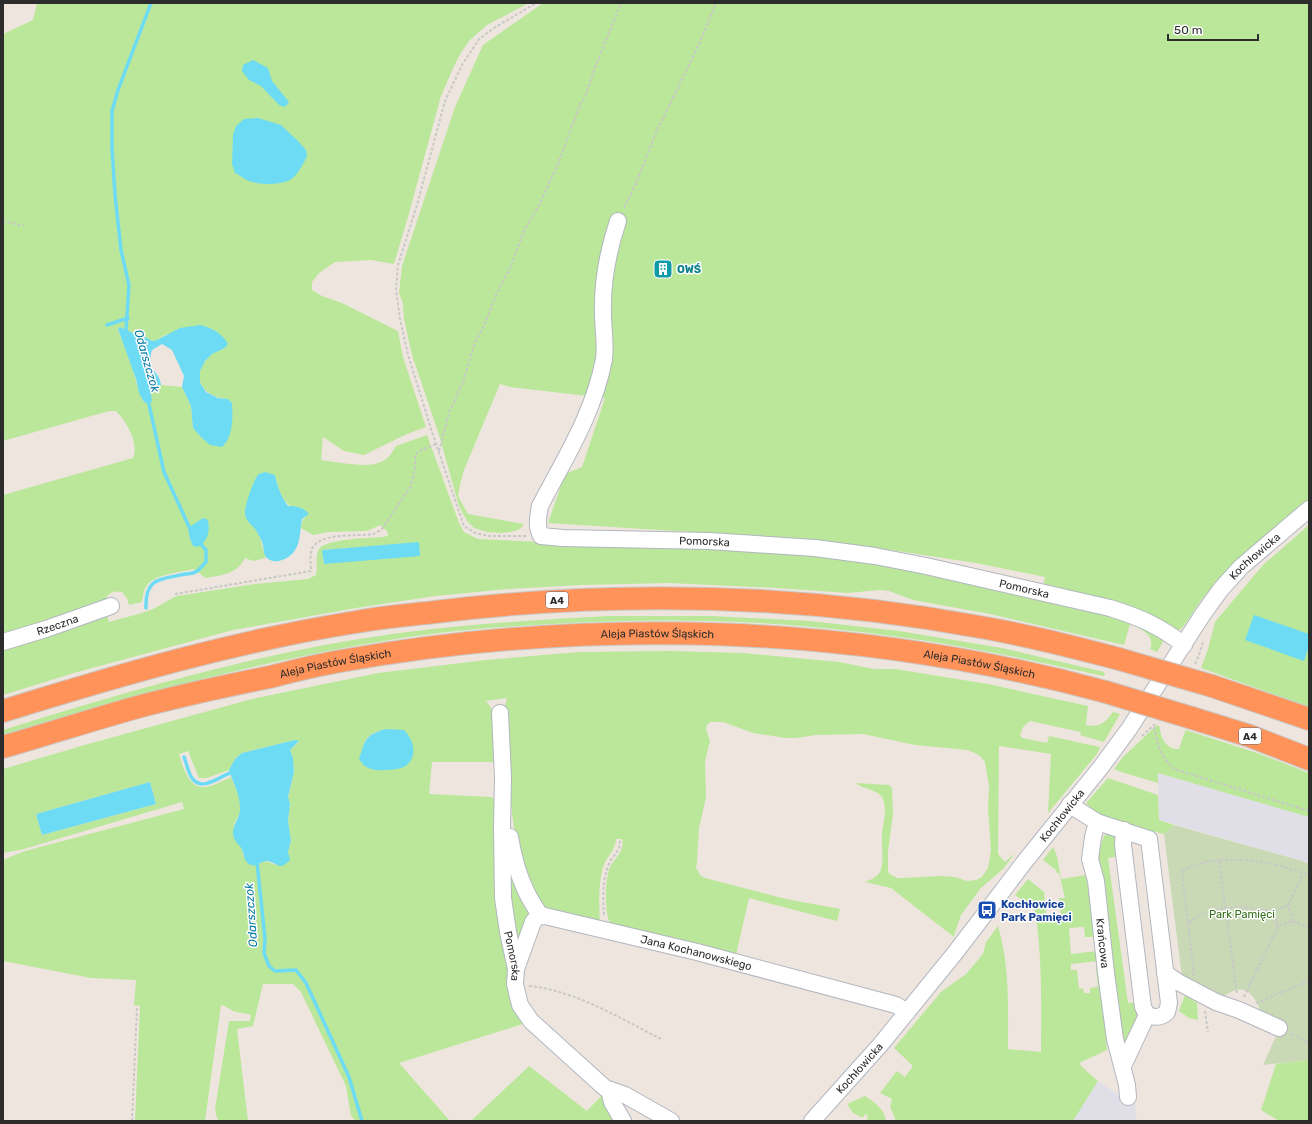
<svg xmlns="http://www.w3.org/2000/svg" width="1312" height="1124" font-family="Rubik,sans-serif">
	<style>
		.industrial { fill: #e0dfe7 }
		.green { fill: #bae799; fill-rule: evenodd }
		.cemetery { fill: #c9d9b5 }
		.water { fill: #6ddbf4 }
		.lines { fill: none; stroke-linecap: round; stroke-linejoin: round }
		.stream { stroke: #6ddbf4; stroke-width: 3.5 }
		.minor-casing { stroke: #b2b6c0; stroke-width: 18 }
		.highway-casing { stroke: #c8c8c8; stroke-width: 24 }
		.path { stroke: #c8c8c8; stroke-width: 2; stroke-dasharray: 3 2; stroke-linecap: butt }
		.minor { stroke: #fff; stroke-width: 16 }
		.highway { stroke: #ff9359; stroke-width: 22 }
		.highway-bridge-casing { stroke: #c8c8c8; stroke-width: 24; stroke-linecap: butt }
		.highway-bridge { stroke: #ff9359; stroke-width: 22 }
		.labels { text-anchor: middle; stroke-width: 3; stroke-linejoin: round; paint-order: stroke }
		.shield { fill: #fff; stroke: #6b6b6b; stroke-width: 1 }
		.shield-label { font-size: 10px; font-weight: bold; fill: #2c2c2c }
		.culture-label { font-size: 11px; font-weight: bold; fill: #0d838f; stroke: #fff; text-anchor: start }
		.street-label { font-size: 11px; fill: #2c2c2c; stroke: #fff }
		.transit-label { font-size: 11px; font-weight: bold; fill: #164399; stroke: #fff; text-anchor: start }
		.park-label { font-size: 11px; fill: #316e17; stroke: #fff }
		.water-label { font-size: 12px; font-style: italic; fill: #087ca5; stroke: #fff }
	</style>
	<rect width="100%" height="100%" fill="#eee6de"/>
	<path class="industrial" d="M1158,773l151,44v47l-10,-4 -140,-40z
		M1098,1081l22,15 14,2 3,23h-64z"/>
	<path class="green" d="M37,3h492l-42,22 -17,15 -8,11 -8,15 -13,30 -33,121 -14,47 -23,-4 -36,2 -16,11 -7,9v8l10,6 20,7 56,28 5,26 23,70 -19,7 -43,21 -20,-4 -21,-14 -2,23c16,2 43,8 57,3 9,-2 14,-10 18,-17l31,-11 32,88 5,9 14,7 85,4 146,3 140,10 274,60 41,24 -7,12 -7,-3c6,-15 -10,-20 -20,-25l-6,21 -134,-31 -77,-14 -24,-9 -10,-1 -31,3 -72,-5 -107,-5 -87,2 -74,4 -73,7 -79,12 -123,22 -159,43 -71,22v-48l103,-34 3,9c16,-5 34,-8 48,-15 7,-4 13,-8 20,-11l78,-12 53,-5 8,-4c2,-8 -1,-16 2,-24 4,-14 57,-12 70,-15l-1,-5 -7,-6 -13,6 -39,1 -15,3 -12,-7 2,-9 3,-2c-21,-13 -25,-17 -31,-42 -11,11 -36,27 -28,44 2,5 7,8 10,12 5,9 5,18 9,27l-13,3 -8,-3c-9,17 -23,17 -40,20l-11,-9c-12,3 -37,5 -46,15 -4,4 -5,11 -6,18l-13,3 -2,-7 -5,-6c-7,-1 -10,-1 -15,4v7l-104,35v-143l130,-37c6,-15 -6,-36 -17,-47h-7l-106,30v-407l30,-14zM120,327l19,9 6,1 7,4 5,-1 10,-6 58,14c-4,2 -10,3 -14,7 -22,19 -11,42 17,44l-27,38 -8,-9 -2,-22 -9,-19 -21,-2 -11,3 1,7 -12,-2c-3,-13 -6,-25 -11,-37 -3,-9 -7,-17 -10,-26zM419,543l-94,21h-1l-1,-14z
		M543,3h766v496c-35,30 -72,58 -101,93 -10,11 -17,24 -25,35l-4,3 -6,-1 -130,-41 2,-11 -69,-14 -118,-18 -72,-7 -238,-15 17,-49 17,-7 23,-69 -95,-11 -10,-3 -36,86 -4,15 -2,11 10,18 56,10 -4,5 -9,3 -10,1 -14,-1 -13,-4 -7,-7 -8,-15 -20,-71 -27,-80 -8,-36 -1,-15 -4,-11 3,-27 53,-159 28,-62z
		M1309,525v182l-108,-39 7,-19 7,-27 48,-57z
		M608,616h104l98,5 89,10 103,17 102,24 1,3 -2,1c-68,-15 -135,-30 -204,-39 -115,-17 -232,-20 -347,-13 -54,3 -109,7 -162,16 -132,21 -260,57 -387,96v-6c126,-39 258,-78 389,-96 72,-10 144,-14 216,-18z
		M670,651l74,2 95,9 35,7h21l93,15 100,22 -2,19c13,3 19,-2 27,-13l7,2 -16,28 -24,-7 1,-3 -51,-11 -7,6 -3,8 2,3 25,5 2,-7 51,11 -3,7 -49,59 3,-59 -52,-8 -1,108 7,8 10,-9 -12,16 -22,19 -20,27 -6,17 -1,5 -63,-49 -26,-6c5,-2 12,-5 15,-10 5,-11 1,-26 2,-38 1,-11 6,-25 0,-37 -3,-6 -20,-9 -27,-14l34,2 3,3 1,26 -5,38v20l3,3 7,3h5l36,-2 16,1 12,4 9,-1 6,-3 6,-9 3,-18 -3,-41 1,-23 -4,-24 -4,-5 -6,-4 -8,-3 -52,-5 -52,-11 -47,1 -20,3h-10l-33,-5 -30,-11h-13l-3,3 -1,4 4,12 -5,20 1,36 -7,31 -2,34 -1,6 5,8 4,2 81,21 54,10 -3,12 -88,-23 -13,57 -125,-30c-7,-11 -6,-43 -2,-55 4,-12 16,-17 13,-31h-6c0,11 -10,18 -13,28 -5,19 -4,38 -3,57l-46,-10 -12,-7 -25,-56 -7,-53 -1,-85 -4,-7 2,-8 -22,3 3,2 6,10 1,49h-63l-3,32 63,3 3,5c3,60 2,122 16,181 3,14 6,28 12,41l-124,39 51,58h-94l-5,-5 -5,-30 -45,-94 -8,-8h-30l-10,42 -16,3 11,92h-29l-3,-6 -1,-6 14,-88h21l1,-6c-6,-2 -12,-2 -18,-4 -4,-2 -7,-5 -12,-6l-16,116h-70l5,-115 -6,-1 2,-25 -45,-2 -88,-17v-101l22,-9 159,-42 -2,-7 -158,47 -21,4v-84l85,-25 164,-45 126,-26 108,-13 93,-8zM385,729l18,38 -21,3 -18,-26c3,-10 12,-12 21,-15zM295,740l4,2 -9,8 3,8 1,14 -6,26 2,6 -2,17 3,20 -3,11 -13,13c-7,-4 -11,-5 -18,0l-13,-8 -10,-33 7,-13 -2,-15 -8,-19c-7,3 -14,7 -21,9 -20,7 -27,-18 -31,-32l9,-3 11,27h8l22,-8 6,-11 7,-6zM150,782l6,22 -114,31 -6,-21z
		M1157,725l3,2c0,11 7,23 19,22l5,-15 2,-4 74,24 49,19v44l-151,-44v10l-37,-11 -7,-3 9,-12z
		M1108,778l50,17 1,25 15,5 -10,9 -16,-4 -49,-16 -5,-2 -8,-9z
		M1111,832c8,6 8,14 9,24l-12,2 20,145 11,-1v11l-14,38 -3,-8 -3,-40 -10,-68v-15l-6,-42 -7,-22 8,-20z
		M1053,847l4,9 4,23 25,-4 10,62h-11l-1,-10 -15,1 2,26 27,-3 1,10 -28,3v6h6l2,19 4,-1 1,5h6v-5l8,-1 -2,-19 3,-1 8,83 -28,13 4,5 15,13 -25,40h-177l-6,-14 2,-8 -12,-6 17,-22 8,6 8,-11 -19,-18 47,-56 25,-18 17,-20 3,-12 12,-16c12,40 10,82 10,123l33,3c0,-50 2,-102 -8,-152l-3,5 -15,-10 13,-16 16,13 2,25 15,-1 -2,-18h6l-6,-25h-2l-1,-3 -13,-10z
		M506,850l27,61 -18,45z
		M1185,995l12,8 1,17 -9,-2 -10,-7z
		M1309,1060v61h-30l-18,-11 15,-46z
		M529,1066l58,45 16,-17 16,27h-148z
		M865,1096c10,7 19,12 21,25h-18l-1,-1 1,-4 -3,-2 -2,4 -10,-5 -6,-9z"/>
	<path class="cemetery" d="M1174,825l125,35 10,4v196l-46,5 19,-42 -20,-9c-4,-10 -11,-28 -26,-24 -5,1 -10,5 -14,7l-40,-20 -18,-143z"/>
	<path class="water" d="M253,60l15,8 4,13 17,21 -4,5 -6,-2 -18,-19 -12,-6 -7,-9 1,-6z
		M258,118l23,7 17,16 8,9 1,6c-3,7 -8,15 -13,21 -9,9 -34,8 -45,4 -5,-2 -9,-6 -14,-8l-3,-9 1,-29 3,-9 8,-7z
		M200,325c12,3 22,8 28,19l-3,4 -13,6 -7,7 -5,10v12l6,9 12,6 10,1 4,4c1,15 1,34 -10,44l-12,-2 -9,-8 -8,-9 -2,-22 -9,-19 2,-11 -12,-26 -10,-6 -10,6c-7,23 7,18 9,35l-11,3 2,13 -3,3 -5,-2 -5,-9 -3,-14 -18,-50 2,-2 19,9 6,1 7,4 5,-1 23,-12z
		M265,472l10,3c2,11 6,21 13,31 8,0 15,1 21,8l-7,5c-3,19 -1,36 -23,42 -4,1 -10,0 -13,-4 -3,-4 -2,-8 -3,-12 -1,-4 -3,-8 -5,-11 -3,-8 -12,-11 -13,-20 -1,-7 9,-36 14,-40 2,-1 4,-1 6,-2z
		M203,518l5,2c2,11 0,22 -11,27l-4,-1 -3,-7 -2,-11z
		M419,542l1,14 -96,8 -2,-14z
		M1254,615l55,19v12l-5,15 -59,-21z
		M385,729l19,1c10,10 15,28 0,37 -5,2 -13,3 -18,3 -7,1 -16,0 -21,-4 -3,-2 -4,-5 -6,-7 7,-20 5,-23 26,-30z
		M295,740l4,1 -9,9 3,8 1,14 -6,25 2,7 -2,17 3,20 -3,11 2,8c-11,11 -11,4 -22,1 -6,-1 -10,6 -17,4 -8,-3 -6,-10 -9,-15 -1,-4 -5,-6 -7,-10 -7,-12 6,-21 5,-32 0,-14 -7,-25 -11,-38l6,-11 7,-6z
		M150,782l6,22 -114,31 -6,-21z"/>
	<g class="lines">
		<path class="stream" d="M107,325l21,-7
			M127,333l-1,-3 3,-45 -8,-35 -6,-55 -3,-48v-36l6,-21 33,-87
			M148,400l16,72 27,59
			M146,608c-1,-31 14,-28 39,-34 4,0 9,-1 12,-3 3,-2 6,-6 9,-9v-12l-7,-8
			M184,757c3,7 4,16 8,21 10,15 29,-3 41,-6
			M257,862l8,77 -1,14 5,13 6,5 21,-1 10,13 43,94 13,44"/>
		<g class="minor-casing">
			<g id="minor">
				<path id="s1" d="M618,221c-10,30 -16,61 -15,93 0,14 3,31 1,45 -10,54 -39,99 -64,147 -2,11 -4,20 1,30l22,2 146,3 106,7 60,8 51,10 184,42c29,9 50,18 74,37"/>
				<path id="s2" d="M3,642l43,-13 65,-23"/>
				<path id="s3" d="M500,713l3,64 -1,51 1,70 5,34 8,37 -1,15 5,21 11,16 74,67 20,7 46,26"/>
				<path d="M1070,804l8,6 19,12 52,17 20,164 -2,9c-6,6 -12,6 -20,3l-4,-8 -20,-162 1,-15"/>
				<path id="s4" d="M1097,822l-4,15 -3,22 6,22 10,92 9,66 12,46 1,12"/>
				<path d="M510,837c5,29 13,55 31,79"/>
				<path id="s5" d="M516,969l17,-47 4,-5 8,-1 152,36 199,53 11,7"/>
				<path d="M1165,973l13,9 38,20 23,8 40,18"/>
				<path d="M1123,1066l24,-51"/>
				<path d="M609,1090l3,12 11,19"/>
				<path id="s6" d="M812,1121l69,-77 74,-91 71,-93 75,-93 28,-38 74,-115 18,-25 20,-22 68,-58"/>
			</g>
		</g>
		<g class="highway-casing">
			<g id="highway">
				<path d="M1212,686l97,33"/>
				<path d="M3,711c116,-36 233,-70 353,-89 26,-5 53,-7 79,-10 182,-22 365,-18 545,15 47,8 93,20 139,32"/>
				<path d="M1192,718l58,18 59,23"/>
				<path id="s7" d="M3,747c49,-14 97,-30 146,-43 40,-10 80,-19 121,-27 23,-6 47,-12 71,-16 252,-45 517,-36 765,31"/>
			</g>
		</g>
		<path class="path" d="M624,208l13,-27 17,-44 45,-93 17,-41
			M3,221l21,5
			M439,451l10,-38 14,-31 12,-40 9,-16 12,-31 15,-29 13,-35 15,-26 18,-39 23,-61 6,-10 8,-25 27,-67
			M526,536h-37l-14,-3 -11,-7 -31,-91 -25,-80 -8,-36 -4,-29 2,-25 19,-60 28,-104 17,-36 17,-26 15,-11 42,-25
			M175,594l136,-23c0,-6 -1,-13 0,-19 4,-21 47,-15 62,-18 3,-1 6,-3 9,-5l29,-43 4,-17v-14l4,-4 17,-7
			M1195,664l4,-9 4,-13
			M1154,727c3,17 7,30 20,42l135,42
			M1142,736l13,-12
			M1219,861l18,133
			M1288,906l15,-32
			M604,915c-1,-17 -2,-34 5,-51 3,-9 14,-14 10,-25
			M1293,921l16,7
			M1189,923c24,-21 54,-16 83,-12
			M1194,976l-12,-104c5,-3 10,-6 14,-7 32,-11 83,-3 113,11
			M529,986c48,5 90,32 132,53
			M1244,997l34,-71 15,-5 -5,-15 -16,5 6,15
			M1256,1003l53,-22
			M1205,1011l3,21
			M1291,1034l18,8
			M132,1121l5,-113"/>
		<use href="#minor" class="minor"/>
		<use href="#highway" class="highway"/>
		<g class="highway-bridge-casing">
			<path id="highway-bridge" d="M1119,659l93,27
				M1106,692l86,26"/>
		</g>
		<use href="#highway-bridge" class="highway-bridge"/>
	</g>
	<defs>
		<g id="building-square" transform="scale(1)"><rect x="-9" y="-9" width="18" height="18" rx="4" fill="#0f9aa8" stroke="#fff"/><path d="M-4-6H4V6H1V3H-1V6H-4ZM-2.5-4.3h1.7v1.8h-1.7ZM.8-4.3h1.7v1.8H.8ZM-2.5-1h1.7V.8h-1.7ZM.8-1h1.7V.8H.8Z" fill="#fff"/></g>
		<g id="bus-square" transform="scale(1)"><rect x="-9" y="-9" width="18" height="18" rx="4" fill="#1a4fb4" stroke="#fff"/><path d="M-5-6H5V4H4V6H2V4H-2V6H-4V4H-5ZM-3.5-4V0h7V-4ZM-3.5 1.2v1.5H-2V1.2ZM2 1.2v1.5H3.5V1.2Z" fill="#fff"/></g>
	</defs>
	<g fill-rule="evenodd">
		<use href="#building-square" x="663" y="269"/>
		<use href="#bus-square" x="987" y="910"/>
	</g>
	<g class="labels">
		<g class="shield">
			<rect x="546" y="592" width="22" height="16" rx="3"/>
			<rect x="1239" y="728" width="22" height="16" rx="3"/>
		</g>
		<g class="shield-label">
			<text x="557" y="604">A4</text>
			<text x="1250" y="740">A4</text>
		</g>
		<g class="culture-label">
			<text x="677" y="273">OWŚ</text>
		</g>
		<g class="street-label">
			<text dy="4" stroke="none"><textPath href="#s1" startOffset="495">Pomorska</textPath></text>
			<text dy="4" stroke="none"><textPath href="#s6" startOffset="719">Kochłowicka</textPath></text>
			<text dy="4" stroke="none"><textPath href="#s1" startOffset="819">Pomorska</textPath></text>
			<text dy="4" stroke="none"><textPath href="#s2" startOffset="57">Rzeczna</textPath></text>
			<text dy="4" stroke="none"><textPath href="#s7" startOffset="667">Aleja Piastów Śląskich</textPath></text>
			<text dy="4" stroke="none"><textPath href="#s7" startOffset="343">Aleja Piastów Śląskich</textPath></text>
			<text dy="4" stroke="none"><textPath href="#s7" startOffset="991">Aleja Piastów Śląskich</textPath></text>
			<text dy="4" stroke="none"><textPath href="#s6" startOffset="395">Kochłowicka</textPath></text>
			<text dy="4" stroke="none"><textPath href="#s4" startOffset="123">Krańcowa</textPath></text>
			<text dy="4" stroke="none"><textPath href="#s5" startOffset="220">Jana Kochanowskiego</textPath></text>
			<text dy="4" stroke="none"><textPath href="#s3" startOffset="244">Pomorska</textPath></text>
			<text dy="4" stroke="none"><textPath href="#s6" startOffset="71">Kochłowicka</textPath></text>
		</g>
		<g class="transit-label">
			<text x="1001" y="908">Kochłowice<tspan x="1001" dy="13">Park Pamięci</tspan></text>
		</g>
		<g class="park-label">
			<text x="1242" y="918">Park Pamięci</text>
		</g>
		<g class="water-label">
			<text transform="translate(147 361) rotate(74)" y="4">Odarszczok</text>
			<text transform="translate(251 915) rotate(-94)" y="4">Odarszczok</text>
		</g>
	</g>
	<rect width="1312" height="1124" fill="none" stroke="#2c2c2c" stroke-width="8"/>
	<path d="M1168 34v6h90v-6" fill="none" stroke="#2c2c2c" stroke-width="2"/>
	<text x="1174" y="34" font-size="12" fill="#2c2c2c" stroke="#ffffff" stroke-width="3" paint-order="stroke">50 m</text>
</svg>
